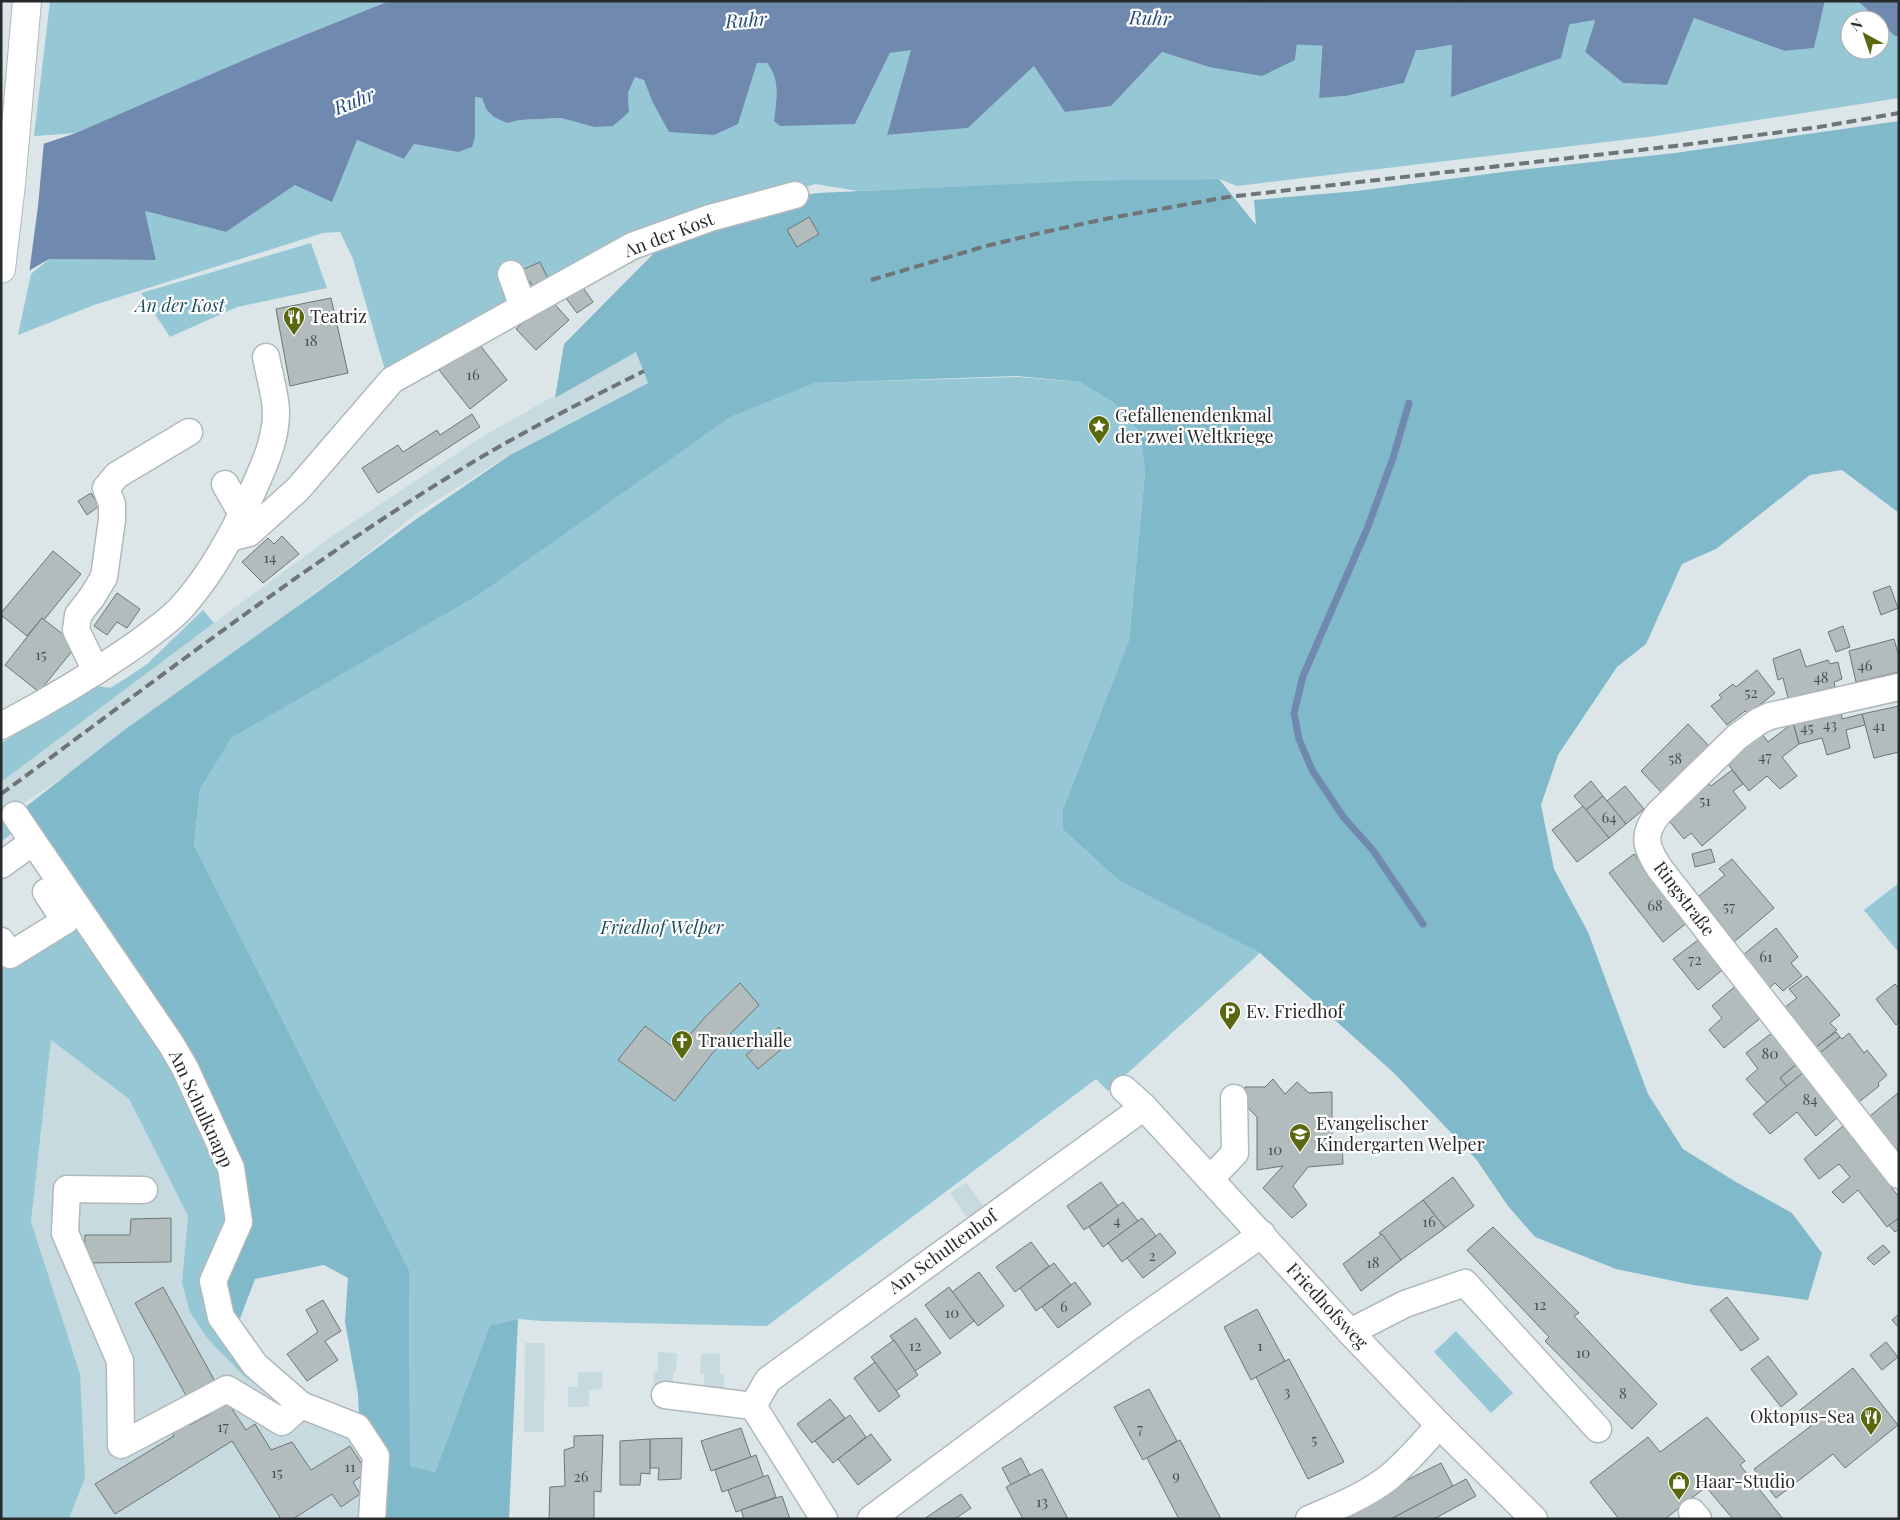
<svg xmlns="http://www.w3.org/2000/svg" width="1900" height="1520" font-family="'Playfair Display',serif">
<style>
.built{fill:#c7dadf}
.green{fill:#96c7d5}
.forest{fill:#80b9c9}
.water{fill:#708aaf}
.pier{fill:#dce6e9}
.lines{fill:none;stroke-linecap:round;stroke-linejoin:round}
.stream{stroke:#708aaf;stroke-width:7}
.river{stroke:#708aaf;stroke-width:40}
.building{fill:#b2bcbc;stroke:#6d7676}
.minor-casing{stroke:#b0b9bc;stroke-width:29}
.major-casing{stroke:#b0b9bc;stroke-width:30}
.minor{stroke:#fff;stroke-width:26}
.major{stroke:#fff;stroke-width:28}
.rail{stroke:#6f7577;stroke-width:4;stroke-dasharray:10 5;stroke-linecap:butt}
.labels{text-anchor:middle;stroke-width:4.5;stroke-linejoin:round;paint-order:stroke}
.number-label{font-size:15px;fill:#4a4f50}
.street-label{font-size:18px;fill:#272b2c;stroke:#fff}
.park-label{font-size:18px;font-style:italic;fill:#1d4e5b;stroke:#fff}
.poi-label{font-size:18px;fill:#272b2c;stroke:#fff;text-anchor:start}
.water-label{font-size:19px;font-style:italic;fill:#274b7d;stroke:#fff}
</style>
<rect width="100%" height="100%" fill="#dce6e9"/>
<g class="built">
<polygon points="636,352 648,383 509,455 414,515 372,550 200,679 65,776 1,818 1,747 32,728 161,660 203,610 214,623 332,536 485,435 619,359"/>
<polygon points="51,1040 129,1099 188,1216 182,1283 244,1376 294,1412 343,1430 372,1464 364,1519 69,1519 85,1478 31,1222"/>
<polygon points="966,1182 988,1212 971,1224 950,1193"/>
<polygon points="525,1343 545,1343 544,1432 524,1432"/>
<polygon points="658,1352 677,1353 676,1372 673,1372 673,1391 654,1391 653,1372 658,1371"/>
<polygon points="701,1353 720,1354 720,1373 724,1374 724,1393 704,1392 704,1374 700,1374"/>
<polygon points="578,1372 603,1372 602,1389 589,1390 589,1407 568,1407 568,1387 578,1387"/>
</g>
<g class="green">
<polygon points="50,1 389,1 260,53 78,133 34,136"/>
<path d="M1825,1h33l20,19h-28v30h30v-28l15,14h4v62l-243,38 -419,50 -18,-7 -145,3 -216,9 -43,-7 -38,13 -68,19 -322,161 -34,-118 -13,-27 -17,1 -229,72 -76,30 13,-61 18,-15 107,1 -11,-49 81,21 69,-47 62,-45 47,19 10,-15 44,8 17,-15v-40l7,1 4,11 21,14 13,-3 41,-2 33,9 35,-15 -1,-19 7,-16 9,2 8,22 86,22 19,-61 10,1c14,18 9,37 7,58l81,3 35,-71 22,-4 -25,86 81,-7 66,-62 77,40 51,-54 47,15 86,-7 4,-43 25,4 -5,77 27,-2 58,-13 21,-57h27l-1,71 122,-87 22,11 -10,31 38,31 44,2 27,-67 91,33 29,-3z"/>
<polygon points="311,243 327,288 237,307 170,337 141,293"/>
<polygon points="1018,377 1080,382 1114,403 1142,433 1145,473 1129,640 1063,809 1121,882 1260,953 1108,1091 1096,1079 767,1326 542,1321 518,1319 490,1325 435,1472 410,1466 409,1270 194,845 200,789 230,738 477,596 729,417 812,383"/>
<polygon points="203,610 214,623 1,782 1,743 97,686 111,688 146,665"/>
<polygon points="1,809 16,830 1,842"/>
<polygon points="1899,883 1899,953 1864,910"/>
<polygon points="78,922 173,1063 222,1168 229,1202 224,1239 210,1269 278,1400 244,1376 207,1338 190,1312 182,1283 188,1216 129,1099 51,1040 31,1222 80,1374 85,1478 69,1519 1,1519 1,942"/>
<polygon points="1456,1331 1513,1393 1491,1413 1434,1352"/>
</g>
<polygon class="forest" points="1899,121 1899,513 1842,470 1810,475 1716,549 1682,564 1646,644 1617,667 1558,755 1541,805 1554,869 1588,932 1648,1094 1683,1149 1736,1182 1792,1213 1822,1253 1808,1300 1693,1285 1616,1269 1535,1237 1508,1206 1476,1159 1394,1073 1260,953 1121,882 1063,829 1063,809 1129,640 1145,473 1141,433 1114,403 1080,382 1017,376 814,383 730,417 477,596 231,738 200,789 194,845 409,1270 410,1466 435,1472 490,1325 518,1319 509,1519 377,1519 359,1415 358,1394 345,1322 348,1278 324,1265 255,1279 238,1324 222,1289 251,1223 245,1170 164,1018 23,809 123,731 319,591 415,520 510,455 648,383 636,352 555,398 564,344 674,233 791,197 818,193 1080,181 1219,179 1256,225 1254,200 1357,191 1511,171 1675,153"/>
<g class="water">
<path d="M389,1h1436l-11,47 -29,3 -91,-33 -27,67 -44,-2 -38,-31 10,-31 -22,-11 -12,48 -110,39 1,-72 -27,1 -21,57 -58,13 -27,2 5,-77 -24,-4 -5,43 -33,16 -53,-9 -47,-15 -51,54 -46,6 -31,-46 -66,62 -81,7 24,-85 -21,3 -35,71 -75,2 -6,-5c2,-21 7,-40 -7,-58h-10l-19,61 -24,11 -45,-3 -17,-31 -8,-21 -9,-3 -7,16 1,19 -16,14 -19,1 -33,-9 -41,2 -13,3 -13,-6 -8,-8 -4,-11 -7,-1v40l-3,10 -14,5 -44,-8 -10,15 -47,-19 -25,62 -37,-17 -69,47 -81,-21 11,49 -107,-1 -48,28v-129l75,-25 184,-80z"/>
<polygon points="1858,1 1899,1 1899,36 1895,36"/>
</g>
<polygon class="pier" points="44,141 38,206 29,274 1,290 1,155"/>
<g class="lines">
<polyline class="stream" points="1409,403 1393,458 1367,529 1303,676 1294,713 1299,739 1312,770 1344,818 1372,849 1423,924"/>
<polyline class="river" points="1244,22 1419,30 1587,1"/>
</g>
<g class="building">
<polygon points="809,217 819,234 797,247 787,230"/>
<polygon points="540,262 550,283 535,290 530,281 528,282 522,270"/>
<polygon points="582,286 593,302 577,313 566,298"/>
<polygon points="331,298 348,373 290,386 276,309"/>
<polygon points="549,298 569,320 536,350 516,329"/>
<polygon points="476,340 507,380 470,409 439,370"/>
<polygon points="472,414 480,427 378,493 362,468 398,445 403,452 437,430 440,435"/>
<polygon points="91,493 99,506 87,515 78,501"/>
<polygon points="282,536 299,554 263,583 242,562 268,538 274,544"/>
<polygon points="53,551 81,574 44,620 42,618 27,636 1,615 1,613"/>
<polygon points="1890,586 1898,608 1881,615 1873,592"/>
<polygon points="117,593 140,609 127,628 117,622 107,635 94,626"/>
<polygon points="42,618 77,645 39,692 5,665"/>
<polygon points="1843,626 1850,647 1836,652 1828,632"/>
<polygon points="1894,639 1899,657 1899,672 1856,682 1849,651"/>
<polygon points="1800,649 1806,667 1828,660 1830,664 1838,662 1842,679 1834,682 1835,687 1788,698 1783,678 1778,680 1773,659"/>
<polygon points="1757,670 1775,693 1748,714 1745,711 1727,725 1711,706 1722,698 1719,695 1733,684 1736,687"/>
<polygon points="1899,706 1899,752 1874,758 1862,714"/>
<polygon points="1841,708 1842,719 1862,714 1865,725 1846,730 1850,748 1827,755 1822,738 1799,744 1792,719"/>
<polygon points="1793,723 1799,744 1782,757 1797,776 1780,789 1767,776 1749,791 1727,763 1762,734 1768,742"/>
<polygon points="1688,724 1709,746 1662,793 1641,771"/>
<polygon points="1732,770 1743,784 1733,791 1746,808 1702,846 1691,833 1684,839 1665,816 1705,780 1711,786"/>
<polygon points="1591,781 1603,796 1586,810 1574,796"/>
<polygon points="1625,786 1644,809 1626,824 1607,801"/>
<polygon points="1603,796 1626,824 1609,838 1586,810"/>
<polygon points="1583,806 1609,838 1577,862 1552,830"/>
<polygon points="1711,849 1715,862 1695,867 1692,854"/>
<polygon points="1634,854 1689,921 1663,942 1609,873"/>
<polygon points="1732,859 1774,908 1734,942 1699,896 1725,875 1719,869"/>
<polygon points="1776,928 1798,957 1791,963 1802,976 1783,991 1775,983 1769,988 1743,955"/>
<polygon points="1702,937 1726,967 1698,990 1673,959"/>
<polygon points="1807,976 1840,1015 1830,1023 1837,1030 1816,1047 1784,1008 1797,998 1789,989"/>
<polygon points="740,983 759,1005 719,1045 675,1101 618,1060 645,1026 677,1050 705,1017"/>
<polygon points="1738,984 1763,1016 1724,1048 1709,1030 1722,1018 1712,1006"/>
<polygon points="1895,984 1899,989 1899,1022 1896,1025 1876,999"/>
<polygon points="779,1027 791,1041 758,1069 746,1055"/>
<polygon points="1773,1032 1798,1063 1780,1078 1787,1086 1767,1103 1746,1079 1758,1069 1746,1053"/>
<polygon points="1836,1032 1840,1037 1820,1053 1816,1047"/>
<polygon points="1849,1033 1864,1053 1867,1050 1887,1075 1878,1083 1879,1086 1859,1102 1820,1053 1840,1037 1842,1039"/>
<polygon points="1798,1063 1805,1071 1787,1086 1780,1078"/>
<polygon points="1805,1071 1840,1115 1816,1136 1797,1112 1770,1134 1753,1114"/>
<polygon points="1273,1079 1285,1094 1297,1082 1309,1093 1332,1092 1332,1142 1342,1141 1343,1164 1308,1167 1293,1186 1307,1205 1292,1218 1263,1188 1283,1166 1257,1170 1257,1117 1245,1105 1245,1087 1265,1087"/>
<polygon points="1898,1093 1899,1148 1897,1150 1870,1116"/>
<polygon points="1843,1126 1899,1197 1899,1218 1887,1227 1858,1190 1843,1203 1832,1192 1850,1177 1839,1164 1819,1179 1804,1159"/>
<polygon points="1453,1177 1474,1206 1445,1228 1423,1200"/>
<polygon points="1101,1182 1118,1206 1084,1230 1067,1206"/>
<polygon points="1423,1200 1445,1228 1401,1260 1379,1233"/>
<polygon points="1123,1202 1138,1221 1103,1247 1089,1227"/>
<polygon points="171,1218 171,1262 84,1263 85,1235 130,1235 131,1219"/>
<polygon points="1142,1218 1156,1236 1122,1262 1108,1243"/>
<polygon points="1899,1218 1899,1229 1895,1232 1889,1225"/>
<polygon points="1493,1227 1579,1313 1574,1316 1657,1404 1632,1429 1545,1341 1549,1337 1467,1250"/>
<polygon points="1160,1233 1176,1253 1143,1278 1127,1258"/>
<polygon points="1382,1234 1401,1260 1361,1291 1343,1264"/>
<polygon points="1031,1242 1049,1266 1015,1292 996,1267"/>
<polygon points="1883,1245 1890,1252 1874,1265 1867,1258"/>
<polygon points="1054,1263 1071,1285 1036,1311 1020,1288"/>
<polygon points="979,1272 1004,1306 978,1326 952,1292"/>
<polygon points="1075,1282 1091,1304 1058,1328 1042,1307"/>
<polygon points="163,1287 217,1385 189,1401 135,1303"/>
<polygon points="949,1287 974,1321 950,1339 925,1305"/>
<polygon points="1727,1297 1759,1339 1741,1351 1710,1310"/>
<polygon points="323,1300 341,1331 325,1341 338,1360 307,1381 287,1354 318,1332 306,1310"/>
<polygon points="1257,1309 1285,1361 1251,1380 1224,1327"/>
<polygon points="1899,1314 1899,1328 1892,1320"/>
<polygon points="916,1318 941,1353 915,1371 890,1336"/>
<polygon points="894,1340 918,1375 896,1391 871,1357"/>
<polygon points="1886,1342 1898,1357 1882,1370 1870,1355"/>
<polygon points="1768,1356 1797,1394 1781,1407 1751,1369"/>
<polygon points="1289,1359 1344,1462 1308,1479 1256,1377"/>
<polygon points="875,1362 900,1396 879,1412 854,1378"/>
<polygon points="1853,1368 1898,1425 1845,1468 1833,1454 1776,1498 1754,1469 1811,1426 1799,1411"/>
<polygon points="1149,1389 1177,1441 1143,1460 1114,1407"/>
<polygon points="830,1399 845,1418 812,1443 797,1424"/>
<polygon points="219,1401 223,1407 228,1403 246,1430 255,1424 271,1450 292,1442 311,1470 350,1446 367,1472 353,1482 360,1494 341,1507 332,1494 293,1519 281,1519 232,1441 115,1514 95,1484 174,1436 169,1428 186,1418 190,1425 212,1413 208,1407"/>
<polygon points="850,1415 866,1437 833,1463 815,1441"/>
<polygon points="1707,1417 1745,1461 1740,1465 1783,1519 1733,1519 1706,1487 1665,1519 1619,1519 1590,1482 1648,1437 1660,1452"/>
<polygon points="741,1428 751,1457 711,1471 701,1441"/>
<polygon points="871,1434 891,1460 858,1485 838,1459"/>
<polygon points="603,1435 601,1492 594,1491 594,1519 549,1519 550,1487 565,1486 564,1450 574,1447 574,1436"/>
<polygon points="682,1438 681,1479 658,1480 659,1468 650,1468 650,1439"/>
<polygon points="650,1439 650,1474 641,1473 640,1485 620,1485 620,1441"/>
<polygon points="1180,1440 1221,1519 1179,1519 1147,1458"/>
<polygon points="756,1455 764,1478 722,1492 715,1470"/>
<polygon points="1021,1458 1030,1475 1011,1485 1002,1468"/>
<polygon points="1441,1463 1453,1486 1391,1519 1342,1519 1339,1514"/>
<polygon points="1042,1469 1068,1519 1023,1519 1006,1487"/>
<polygon points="768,1475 776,1497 736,1512 728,1490"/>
<polygon points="1466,1479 1476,1496 1434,1519 1391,1519"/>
<polygon points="961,1494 971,1508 955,1519 924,1519"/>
<polygon points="782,1496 790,1519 744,1519 741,1510"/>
</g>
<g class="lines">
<g class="minor-casing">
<g id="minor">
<polyline points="511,274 523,307"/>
<polyline points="225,484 242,514"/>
<polyline points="230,538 249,533 298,489 392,380 632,246 710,218 795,195"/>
<polyline points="96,671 76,630 78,615 92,597 104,577 112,520 112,504 106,488 117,475 189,432"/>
<path d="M1899,687l-129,29 -11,5 -22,16 -79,77c-17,22 -12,34 2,55l239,306"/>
<path d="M1,726c44,-23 86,-48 127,-76 18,-13 38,-26 53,-42 28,-31 51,-72 68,-109 12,-27 27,-56 27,-86 0,-17 -7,-39 -10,-56"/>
<polyline points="15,815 171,1044 185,1068 231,1168 239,1222 213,1281 221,1317 255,1365 301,1405 357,1427 376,1456 372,1519"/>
<polyline points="1,865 33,842"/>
<polyline points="1,941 10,955 65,921 46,892"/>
<polyline points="1124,1089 1144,1107 1350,1332 1439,1425 1534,1519"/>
<polyline points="1210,1179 1235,1153 1234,1098"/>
<polyline points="144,1190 67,1189 65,1233 120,1361 121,1445 227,1389 282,1422 301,1405"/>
<polyline points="1350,1332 1405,1304 1465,1283 1598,1429"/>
<polyline points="665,1395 753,1406"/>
<polyline points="753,1406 768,1380 1144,1107"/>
<polyline points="753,1406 824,1519"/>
<polyline points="1692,1512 1698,1519"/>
<polyline points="871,1519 1124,1331 1262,1234"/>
<path d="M1309,1519c26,-11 56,-23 79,-41 19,-16 35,-34 51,-53"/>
</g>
</g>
<g class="major-casing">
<polyline id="major" points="1,269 11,184 27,1"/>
</g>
<use href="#minor" class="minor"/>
<use href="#major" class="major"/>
<g class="rail">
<polyline points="871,280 986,246 1040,233 1110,218 1228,197 1675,146 1819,127 1899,113"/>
<path d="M1,794c155,-113 307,-233 472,-332 55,-33 113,-62 171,-91"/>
</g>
</g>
<defs>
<g id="restaurant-pin" transform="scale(1.125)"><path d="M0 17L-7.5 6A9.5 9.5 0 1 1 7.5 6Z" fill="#5a680f" stroke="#fff"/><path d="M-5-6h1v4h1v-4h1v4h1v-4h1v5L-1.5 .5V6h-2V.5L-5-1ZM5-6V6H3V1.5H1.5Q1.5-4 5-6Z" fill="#fff"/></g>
<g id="sight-pin" transform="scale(1.125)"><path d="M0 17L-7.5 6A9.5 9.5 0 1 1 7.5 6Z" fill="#5a680f" stroke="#fff"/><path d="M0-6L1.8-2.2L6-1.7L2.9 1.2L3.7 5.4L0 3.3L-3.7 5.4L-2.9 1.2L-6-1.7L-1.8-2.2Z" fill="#fff"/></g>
<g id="parking-pin" transform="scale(1.125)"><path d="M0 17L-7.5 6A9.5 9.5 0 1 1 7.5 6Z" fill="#5a680f" stroke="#fff"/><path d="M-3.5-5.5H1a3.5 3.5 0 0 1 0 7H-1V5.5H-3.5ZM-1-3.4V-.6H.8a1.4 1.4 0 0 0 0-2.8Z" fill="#fff"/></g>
<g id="church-pin" transform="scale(1.125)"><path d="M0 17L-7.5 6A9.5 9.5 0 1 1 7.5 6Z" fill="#5a680f" stroke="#fff"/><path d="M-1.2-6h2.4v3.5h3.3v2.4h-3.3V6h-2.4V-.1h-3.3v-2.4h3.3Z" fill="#fff"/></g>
<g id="school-pin" transform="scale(1.125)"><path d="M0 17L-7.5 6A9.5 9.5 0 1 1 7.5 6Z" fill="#5a680f" stroke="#fff"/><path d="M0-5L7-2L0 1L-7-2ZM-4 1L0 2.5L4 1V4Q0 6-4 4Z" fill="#fff"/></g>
<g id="shop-pin" transform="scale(1.125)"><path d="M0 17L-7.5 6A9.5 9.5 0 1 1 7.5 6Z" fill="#5a680f" stroke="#fff"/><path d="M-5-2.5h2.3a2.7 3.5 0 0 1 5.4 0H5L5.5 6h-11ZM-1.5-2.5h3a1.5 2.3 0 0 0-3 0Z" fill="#fff"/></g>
</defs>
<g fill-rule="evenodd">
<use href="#restaurant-pin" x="294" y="317"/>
<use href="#sight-pin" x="1099" y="426"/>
<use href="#parking-pin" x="1230" y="1012"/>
<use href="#church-pin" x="682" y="1041"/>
<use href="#school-pin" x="1300" y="1134"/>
<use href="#restaurant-pin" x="1871" y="1417"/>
<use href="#shop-pin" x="1679" y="1482"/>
</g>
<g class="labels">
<g class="number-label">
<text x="311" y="346">18</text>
<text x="473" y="380">16</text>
<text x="270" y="563">14</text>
<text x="41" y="660">15</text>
<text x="1865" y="671">46</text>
<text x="1821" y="683">48</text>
<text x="1751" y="698">52</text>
<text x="1830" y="730">43</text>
<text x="1879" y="731">41</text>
<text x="1807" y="733">45</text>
<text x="1765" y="762">47</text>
<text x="1675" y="764">58</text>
<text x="1705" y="806">51</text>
<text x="1609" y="823">64</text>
<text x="1655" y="911">68</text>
<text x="1729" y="912">57</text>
<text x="1766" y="962">61</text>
<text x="1695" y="965">72</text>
<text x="1770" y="1059">80</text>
<text x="1810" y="1105">84</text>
<text x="1275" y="1155">10</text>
<text x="1117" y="1226">4</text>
<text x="1429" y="1227">16</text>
<text x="1152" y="1261">2</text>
<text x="1373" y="1268">18</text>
<text x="1540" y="1310">12</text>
<text x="1064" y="1312">6</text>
<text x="952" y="1318">10</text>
<text x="915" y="1351">12</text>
<text x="1260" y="1351">1</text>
<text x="1583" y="1358">10</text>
<text x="1287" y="1397">3</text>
<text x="1623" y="1399">8</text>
<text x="223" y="1432">17</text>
<text x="1140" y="1434">7</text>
<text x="1314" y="1445">5</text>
<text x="350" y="1472">11</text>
<text x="277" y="1478">15</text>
<text x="1176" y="1481">9</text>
<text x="581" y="1482">26</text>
<text x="1042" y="1507">13</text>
</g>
<g class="street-label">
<text transform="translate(669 235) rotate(-21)" y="6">An der Kost</text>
<text transform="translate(1684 899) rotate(53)" y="6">Ringstraße</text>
<text transform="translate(201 1109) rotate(65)" y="6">Am Schulknapp</text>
<text transform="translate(943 1252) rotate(-36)" y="6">Am Schultenhof</text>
<text transform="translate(1327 1306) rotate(47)" y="6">Friedhofsweg</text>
</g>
<g class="park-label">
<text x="180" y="312">An der Kost</text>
<text x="662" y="934">Friedhof Welper</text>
</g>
<g class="poi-label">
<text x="310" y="323">Teatriz</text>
<text x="1115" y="422">Gefallenendenkmal<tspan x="1115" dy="21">der zwei Weltkriege</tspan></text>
<text x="1246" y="1018">Ev. Friedhof</text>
<text x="698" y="1047">Trauerhalle</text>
<text x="1316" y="1130">Evangelischer<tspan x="1316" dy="21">Kindergarten Welper</tspan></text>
<text x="1855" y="1423" text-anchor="end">Oktopus-Sea</text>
<text x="1695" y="1488">Haar-Studio</text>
</g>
<g class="water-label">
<text transform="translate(1150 18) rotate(2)" y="7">Ruhr</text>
<text transform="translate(746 20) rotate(-4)" y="7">Ruhr</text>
<text transform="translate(354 101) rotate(-22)" y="7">Ruhr</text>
</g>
</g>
<rect width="1900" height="1520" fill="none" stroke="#272b2c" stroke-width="5"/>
<g transform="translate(1865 35) rotate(320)"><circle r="24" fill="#ffffff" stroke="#a9aaab"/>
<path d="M0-4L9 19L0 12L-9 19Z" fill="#5a680f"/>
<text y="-8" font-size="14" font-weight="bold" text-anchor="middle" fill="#272b2c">N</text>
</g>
</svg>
